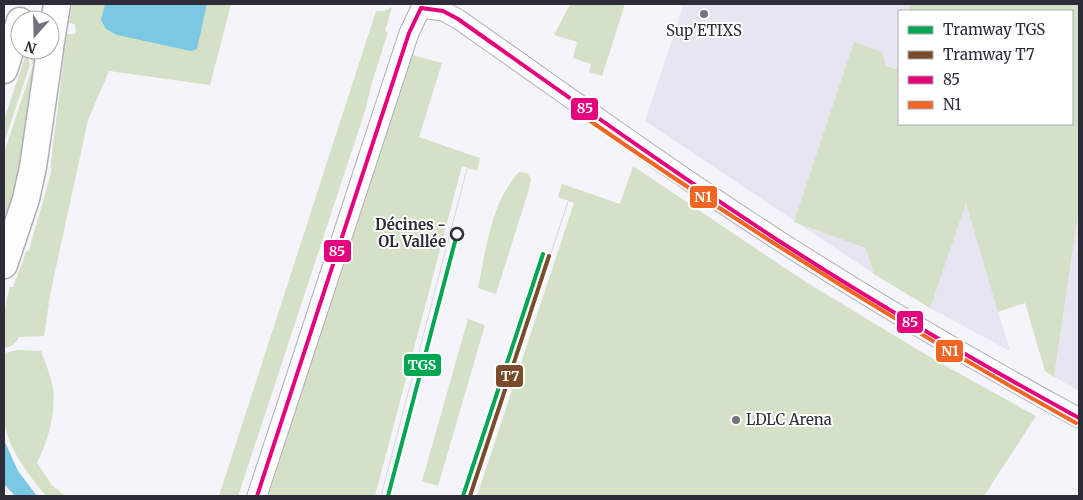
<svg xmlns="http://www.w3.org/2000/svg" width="1083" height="500" font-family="Merriweather,serif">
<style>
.built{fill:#e6e5f1}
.green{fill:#d4e1c7}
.water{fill:#7bc8e5}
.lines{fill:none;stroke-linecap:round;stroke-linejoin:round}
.minor-casing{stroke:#aeaeb6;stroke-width:21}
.highway-casing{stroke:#aeaeb6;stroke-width:29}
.minor{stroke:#fdfdfe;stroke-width:19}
.highway{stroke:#fdfdfe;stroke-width:26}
.tram{stroke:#d8d8db;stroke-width:1}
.bus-1-casing{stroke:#fff;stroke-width:8}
.bus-2-casing{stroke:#fff;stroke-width:8}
.bus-1{stroke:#e5007d;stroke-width:4}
.bus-2{stroke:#f26522;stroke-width:4}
.tram-1-casing{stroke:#fff;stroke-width:8}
.tram-2-casing{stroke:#fff;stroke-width:8}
.tram-1{stroke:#00a651;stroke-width:4}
.tram-2{stroke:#7a4b2a;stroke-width:4}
.poi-dot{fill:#73727d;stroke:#fff;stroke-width:2}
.stop-dot{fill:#fff;stroke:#2e2c39;stroke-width:2.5}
.labels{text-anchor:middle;stroke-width:4;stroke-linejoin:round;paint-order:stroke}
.poi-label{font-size:15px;fill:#2e2c39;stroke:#fff}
.stop-label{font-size:15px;font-weight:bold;fill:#2e2c39;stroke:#fff;text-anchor:end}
.line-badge{stroke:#fff;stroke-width:2}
.badge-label{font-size:14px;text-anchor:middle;font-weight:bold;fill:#fff}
</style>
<rect width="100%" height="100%" fill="#f4f4fa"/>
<g class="built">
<polygon points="684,4 908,4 910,11 899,11 899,124 966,202 1010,351 930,308 874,274 645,121"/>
<polygon points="1079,208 1079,391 1054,377"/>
</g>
<g class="green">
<path d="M72,4h159l-21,81 -101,-14 -21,49 -38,175 -6,41 -25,1c-4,7 -7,10 -15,11 0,-22 -1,-40 6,-61h3l13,-35 3,-2 22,-77v-12l16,-127h8l1,-2 -1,-8 -6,-1z"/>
<polygon points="570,4 625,4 602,76 589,72 591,64 573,58 577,42 554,35"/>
<polygon points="908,4 1079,4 1079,208 1054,377 1045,371 1025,303 998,312 966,203 930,308 874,274 866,248 794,222 854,42 882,52 886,66 899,70 899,124 1072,124 1072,11 910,11"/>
<polygon points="392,7 385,31 388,32 371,86 366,108 238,496 219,496 376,11 384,11"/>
<polygon points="27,51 30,65 4,143 4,120"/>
<polygon points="30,55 39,57 39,85 4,244 4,153 33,65"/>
<polygon points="412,55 442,63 419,137 480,158 477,171 462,166 375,496 266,496"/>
<polygon points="633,166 801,279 935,360 1036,416 984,496 477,496 574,203 558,197 562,184 620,204"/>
<path d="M519,172l8,1 4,5 -2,11 -33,105 -18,-6c8,-39 13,-86 41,-116z"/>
<polygon points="468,319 485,325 438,486 422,481"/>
<path d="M18,350l23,1c4,11 10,25 12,37 3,25 -5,53 -16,75l15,22 13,11h-19c-18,-22 -39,-48 -42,-77 -3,-21 0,-44 0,-66z"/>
</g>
<g class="water">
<polygon points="105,4 207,4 197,49 191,51 117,35 106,29 101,20"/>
<polygon points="4,440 18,471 37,496 15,496 4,484"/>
</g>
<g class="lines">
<g class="minor-casing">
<g id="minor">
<path d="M421,8l22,3 15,8c107,75 213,152 323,223 97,62 197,121 298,176"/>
<polyline points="257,496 409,33 421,8"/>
</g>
</g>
<g class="highway-casing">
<g id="highway">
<polyline points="50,48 57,4"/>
<polyline points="4,70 20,21"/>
<polyline points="4,265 26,199 33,167 50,50"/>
</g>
</g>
<use href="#minor" class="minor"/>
<use href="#highway" class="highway"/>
<g class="tram">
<polyline points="509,380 568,202"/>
<polyline points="381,496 467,169"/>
</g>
<g class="bus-1-casing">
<g id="bus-1">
<path d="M421,8l22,3 15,8c106,75 212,151 321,222 97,63 198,121 300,177"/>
<polyline points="257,496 409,33 421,8"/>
</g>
</g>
<g class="bus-2-casing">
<path id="bus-2" d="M583,116c160,111 323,213 493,307"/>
</g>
<use href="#bus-1" class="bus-1"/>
<use href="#bus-2" class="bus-2"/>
<g class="tram-1-casing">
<g id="tram-1">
<polyline points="388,496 457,234"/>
<polyline points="463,496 543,254"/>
</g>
</g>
<g class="tram-2-casing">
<polyline id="tram-2" points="470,496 549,256"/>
</g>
<use href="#tram-1" class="tram-1"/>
<use href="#tram-2" class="tram-2"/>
</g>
<g class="poi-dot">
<circle cx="704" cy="14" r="5"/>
<circle cx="736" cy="420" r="5"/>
</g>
<circle class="stop-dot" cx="457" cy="234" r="6"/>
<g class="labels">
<g class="poi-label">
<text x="704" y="36">Sup'ETIXS</text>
<text x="746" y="425" text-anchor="start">LDLC Arena</text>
</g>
<g class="stop-label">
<text x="446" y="230">Décines -<tspan x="446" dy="17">OL Vallée</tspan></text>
</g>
</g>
<g class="line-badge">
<rect x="570" y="97" width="29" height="24" rx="5" fill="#e5007d"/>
<rect x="689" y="185" width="29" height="24" rx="5" fill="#f26522"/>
<rect x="323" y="239" width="29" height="24" rx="5" fill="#e5007d"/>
<rect x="896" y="310" width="28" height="24" rx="5" fill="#e5007d"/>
<rect x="935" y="339" width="29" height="24" rx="5" fill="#f26522"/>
<rect x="403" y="353" width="39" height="24" rx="5" fill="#00a651"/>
<rect x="495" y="364" width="29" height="24" rx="5" fill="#7a4b2a"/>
</g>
<g class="badge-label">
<text x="585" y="113">85</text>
<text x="703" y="202">N1</text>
<text x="337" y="256">85</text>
<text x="910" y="327">85</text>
<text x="950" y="356">N1</text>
<text x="422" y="370">TGS</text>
<text x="510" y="381">T7</text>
</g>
<rect width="1083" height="500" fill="none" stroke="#2e2c39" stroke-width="10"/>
<rect x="898" y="10" width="175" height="115" fill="#ffffff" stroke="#ababb0"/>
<rect x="908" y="26" width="25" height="8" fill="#00a651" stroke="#ababb0"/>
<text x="943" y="35" font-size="15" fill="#2e2c39">Tramway TGS</text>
<rect x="908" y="51" width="25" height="8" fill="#7a4b2a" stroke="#ababb0"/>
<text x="943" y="60" font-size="15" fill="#2e2c39">Tramway T7</text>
<rect x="908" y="76" width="25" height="8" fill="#e5007d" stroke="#ababb0"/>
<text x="943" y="85" font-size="15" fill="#2e2c39">85</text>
<rect x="908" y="101" width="25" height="8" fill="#f26522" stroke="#ababb0"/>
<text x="943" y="110" font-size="15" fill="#2e2c39">N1</text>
<g transform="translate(35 35) rotate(200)"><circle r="24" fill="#ffffff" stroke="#ababb0"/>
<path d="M0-4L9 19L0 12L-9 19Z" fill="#73727d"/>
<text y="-8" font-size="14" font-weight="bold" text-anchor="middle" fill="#2e2c39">N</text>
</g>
</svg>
